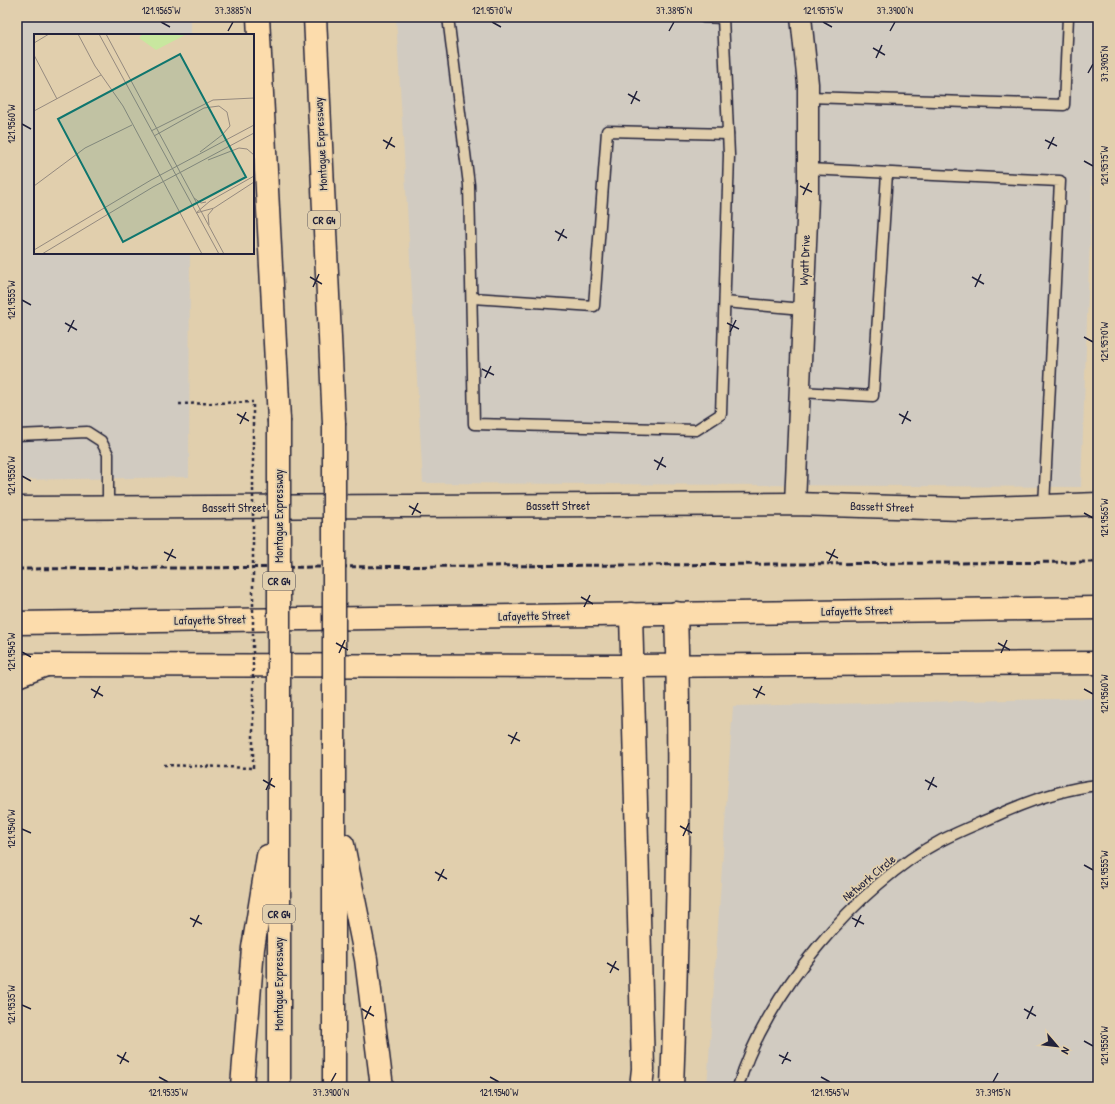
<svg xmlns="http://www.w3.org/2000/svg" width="1115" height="1104" font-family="'Patrick Hand',sans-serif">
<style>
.built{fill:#d1cbc1}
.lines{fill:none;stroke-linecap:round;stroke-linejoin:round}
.lane-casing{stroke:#22223b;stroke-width:13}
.street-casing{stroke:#22223b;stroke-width:23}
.secondary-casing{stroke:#22223b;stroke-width:25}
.primary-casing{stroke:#22223b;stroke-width:25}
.highway-casing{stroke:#22223b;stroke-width:25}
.path{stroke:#22223b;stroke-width:2.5;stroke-dasharray:3 3;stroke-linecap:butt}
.lane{stroke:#e1cfad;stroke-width:10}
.street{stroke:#e1cfad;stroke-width:20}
.secondary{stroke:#e1cfad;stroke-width:22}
.primary{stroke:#fcdcac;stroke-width:22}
.highway{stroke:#fcdcac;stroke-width:22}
.rail{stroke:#22223b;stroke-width:3;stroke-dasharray:6 3;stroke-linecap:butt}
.highway-bridge-casing{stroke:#22223b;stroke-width:25;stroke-linecap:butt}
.path-bridge{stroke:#22223b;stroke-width:2.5;stroke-dasharray:3 3;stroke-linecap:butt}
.highway-bridge{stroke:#fcdcac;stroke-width:22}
.ticks{fill:none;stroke:#22223b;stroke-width:1.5}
.labels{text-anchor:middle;stroke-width:3.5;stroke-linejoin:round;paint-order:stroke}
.shield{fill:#e1cfad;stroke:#5b565d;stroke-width:1}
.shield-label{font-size:11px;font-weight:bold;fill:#22223b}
.street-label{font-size:12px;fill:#22223b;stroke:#e1cfad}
.inset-road{fill:none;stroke:#958a7f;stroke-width:1}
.view{fill:#0f766e;fill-opacity:0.15;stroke:#0f766e;stroke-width:2}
.inset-edge{fill:none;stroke:#22223b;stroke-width:2}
.neatline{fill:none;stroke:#22223b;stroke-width:1.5}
.ticks-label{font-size:10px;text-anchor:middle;fill:#22223b}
</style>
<rect width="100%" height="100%" fill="#e1cfad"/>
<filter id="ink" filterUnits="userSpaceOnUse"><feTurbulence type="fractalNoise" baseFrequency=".025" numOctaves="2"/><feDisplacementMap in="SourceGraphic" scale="8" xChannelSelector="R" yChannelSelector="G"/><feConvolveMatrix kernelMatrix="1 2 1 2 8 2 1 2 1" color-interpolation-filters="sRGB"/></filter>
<g filter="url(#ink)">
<g class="built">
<polygon points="17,17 191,17 191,35 35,35 35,253 190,253 189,477 17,480"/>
<polygon points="396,17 1098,17 1081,487 423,483"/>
<polygon points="1098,698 1098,1087 707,1087 733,706"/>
</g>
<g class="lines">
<g class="lane-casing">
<g id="lane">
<polyline points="448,17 469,185 474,424 696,430 721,414 729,155 723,17"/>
<polyline points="703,17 723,18"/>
<polyline points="808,97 1064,105 1068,17"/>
<polyline points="808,169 1060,181 1044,506"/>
<polyline points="473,298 594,306 607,131 728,134"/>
<polyline points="725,302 803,309"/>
<polyline points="800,392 873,396 887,173"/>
<polyline points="17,435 87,432 101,441 108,454 108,508"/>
<path d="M738,1087c26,-91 120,-203 204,-247 16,-8 33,-15 49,-22 34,-16 70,-29 107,-33"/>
</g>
</g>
<g class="street-casing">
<polyline id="street" points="795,504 808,197 808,84 801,17"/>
</g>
<g class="secondary-casing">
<polyline id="secondary" points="17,508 795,504 962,509 1098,504"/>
</g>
<g class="primary-casing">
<g id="primary">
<polyline points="17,623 1098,608"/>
<polyline points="27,665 633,666 1098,663"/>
</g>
</g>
<g class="highway-casing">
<g id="highway">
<polyline points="258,17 279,420"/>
<polyline points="315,17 334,423"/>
<polyline points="631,614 643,1069 641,1087"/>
<polyline points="17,676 46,665"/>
<polyline points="334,745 334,1087"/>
<polyline points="343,845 366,959 382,1087"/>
<polyline points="242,1087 253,948 268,856"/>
<polyline points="279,1087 279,741"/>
<path d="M672,1087c6,-158 9,-316 4,-474"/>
</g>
</g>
<g class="path">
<polyline points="179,404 253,402"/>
<polyline points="164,765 253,768"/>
</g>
<use href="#lane" class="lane"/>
<use href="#street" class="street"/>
<use href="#secondary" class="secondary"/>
<use href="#primary" class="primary"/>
<use href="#highway" class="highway"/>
<polyline class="rail" points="17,569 1098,562"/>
<g class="highway-bridge-casing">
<g id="highway-bridge">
<polyline points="279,420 279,741"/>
<polyline points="334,745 334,423"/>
</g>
</g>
<polyline class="path-bridge" points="253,768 253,402"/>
<use href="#highway-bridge" class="highway-bridge"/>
</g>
</g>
<path class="ticks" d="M161,22l9,5M492,22l9,5M823,22l9,5M228,31l5,-9M669,31l5,-9M890,31l5,-9M873,48l12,7M876,58l6,-13M1088,73l5,-9M628,94l12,7M631,104l6,-13M22,124l9,5M383,140l12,7M1045,140l12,6M386,149l6,-12M1048,149l6,-12M1084,161l9,5M800,186l12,6M803,195l6,-12M555,231l12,7M558,241l6,-12M310,277l12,7M972,277l12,7M313,287l6,-13M975,287l6,-13M22,300l9,5M65,323l12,7M727,323l12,6M68,332l6,-12M730,332l6,-12M1084,337l9,5M482,369l12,6M485,378l6,-12M237,414l12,7M899,414l12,7M240,424l6,-12M902,424l6,-13M654,460l12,7M657,470l6,-13M22,476l9,5M409,506l12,7M1084,513l9,5M412,515l6,-12M164,552l12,6M826,552l12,6M167,561l6,-12M829,561l6,-12M581,597l12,7M584,607l6,-12M336,643l12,7M998,643l12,7M22,652l9,5M339,653l6,-13M1001,653l6,-13M91,689l12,7M753,689l12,6M1084,689l9,5M94,698l6,-12M756,698l6,-12M508,735l12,6M511,744l6,-12M263,780l12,7M925,780l12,7M266,790l6,-12M928,790l6,-13M680,826l12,7M22,829l9,4M683,836l6,-13M1084,865l9,5M435,872l12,7M438,881l6,-12M190,918l12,6M852,918l12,6M193,927l6,-12M855,927l6,-12M607,963l12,7M610,973l6,-12M22,1005l9,4M362,1009l12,7M1024,1009l12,7M365,1019l6,-13M1027,1019l6,-13M1084,1041l9,5M117,1055l12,7M779,1055l12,6M120,1064l6,-12M782,1064l6,-12M159,1077l9,5M490,1077l9,5M821,1077l9,5M331,1082l5,-9M993,1082l5,-9"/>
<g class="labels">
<g class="shield">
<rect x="308" y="211" width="32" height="18" rx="3"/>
<rect x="263" y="572" width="32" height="18" rx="3"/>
<rect x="263" y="905" width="32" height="18" rx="3"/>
</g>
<g class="shield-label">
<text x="324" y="224">CR G4</text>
<text x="279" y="585">CR G4</text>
<text x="279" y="918">CR G4</text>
</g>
<g class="street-label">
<text transform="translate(321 144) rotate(-93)" y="4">Montague Expressway</text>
<text transform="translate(805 260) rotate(-88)" y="4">Wyatt Drive</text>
<text x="558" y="510">Bassett Street</text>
<text transform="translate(882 507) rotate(2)" y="4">Bassett Street</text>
<text x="234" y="512">Bassett Street</text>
<text transform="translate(279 516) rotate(-90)" y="4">Montague Expressway</text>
<text transform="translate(857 611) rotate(-1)" y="4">Lafayette Street</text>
<text transform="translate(534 616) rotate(-1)" y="4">Lafayette Street</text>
<text transform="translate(210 620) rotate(-1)" y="4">Lafayette Street</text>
<text transform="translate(869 878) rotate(-40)" y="4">Network Circle</text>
<text transform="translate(279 984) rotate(-90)" y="4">Montague Expressway</text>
</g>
</g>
<g transform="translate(34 34)">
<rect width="220" height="220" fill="#e1cfad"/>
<path d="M109,0h44l-31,16 -17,-12z" fill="#c8e79f"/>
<path class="inset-road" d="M44,0l17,32 28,40 79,148M65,0l120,220M72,0l118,220M0,9l15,-9M0,21l23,44M0,77l67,-36M117,97l62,-31 41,-2M120,102l50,-28 15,-2 8,6 3,14 -8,9 -22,17M174,126l31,-12 8,1 7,6M0,152l51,-38 47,-23M160,164l7,5 5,-1M162,179l14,-12 44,-25M162,179l18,-5 40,-26M175,191l-1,-10 5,-6M0,216l117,-70 103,-55M8,220l111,-67 101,-54"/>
<path class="view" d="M146,20l66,123 -123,65 -65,-123z"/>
<rect width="220" height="220" class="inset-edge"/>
</g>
<rect width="1115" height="1104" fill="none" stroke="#e1cfad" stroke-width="44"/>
<g transform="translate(1057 1046) rotate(118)" stroke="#e1cfad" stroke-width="3" paint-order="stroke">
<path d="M0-3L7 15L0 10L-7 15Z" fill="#22223b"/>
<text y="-6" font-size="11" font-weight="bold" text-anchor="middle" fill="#22223b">N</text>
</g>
<rect x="22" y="22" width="1071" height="1060" class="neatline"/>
<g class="ticks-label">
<text x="161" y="14">121.9565°W</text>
<text x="233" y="14">37.3885°N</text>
<text x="492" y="14">121.9570°W</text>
<text x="674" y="14">37.3895°N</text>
<text x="823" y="14">121.9575°W</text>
<text x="895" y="14">37.3900°N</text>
<text transform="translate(1104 64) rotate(-90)" y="4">37.3905°N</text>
<text transform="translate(11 124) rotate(-90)" y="4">121.9560°W</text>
<text transform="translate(1104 166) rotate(-90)" y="4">121.9575°W</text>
<text transform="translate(11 300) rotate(-90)" y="4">121.9555°W</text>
<text transform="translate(1104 342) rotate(-90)" y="4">121.9570°W</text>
<text transform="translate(11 476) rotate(-90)" y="4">121.9550°W</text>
<text transform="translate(1104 518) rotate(-90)" y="4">121.9565°W</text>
<text transform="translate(11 652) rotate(-90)" y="4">121.9545°W</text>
<text transform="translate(1104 694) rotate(-90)" y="4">121.9560°W</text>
<text transform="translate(11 829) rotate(-90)" y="4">121.9540°W</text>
<text transform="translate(1104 870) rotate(-90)" y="4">121.9555°W</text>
<text transform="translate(11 1005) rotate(-90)" y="4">121.9535°W</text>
<text transform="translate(1104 1046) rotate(-90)" y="4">121.9550°W</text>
<text x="168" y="1096">121.9535°W</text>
<text x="331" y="1096">37.3900°N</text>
<text x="499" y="1096">121.9540°W</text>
<text x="830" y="1096">121.9545°W</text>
<text x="993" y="1096">37.3915°N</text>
</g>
</svg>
